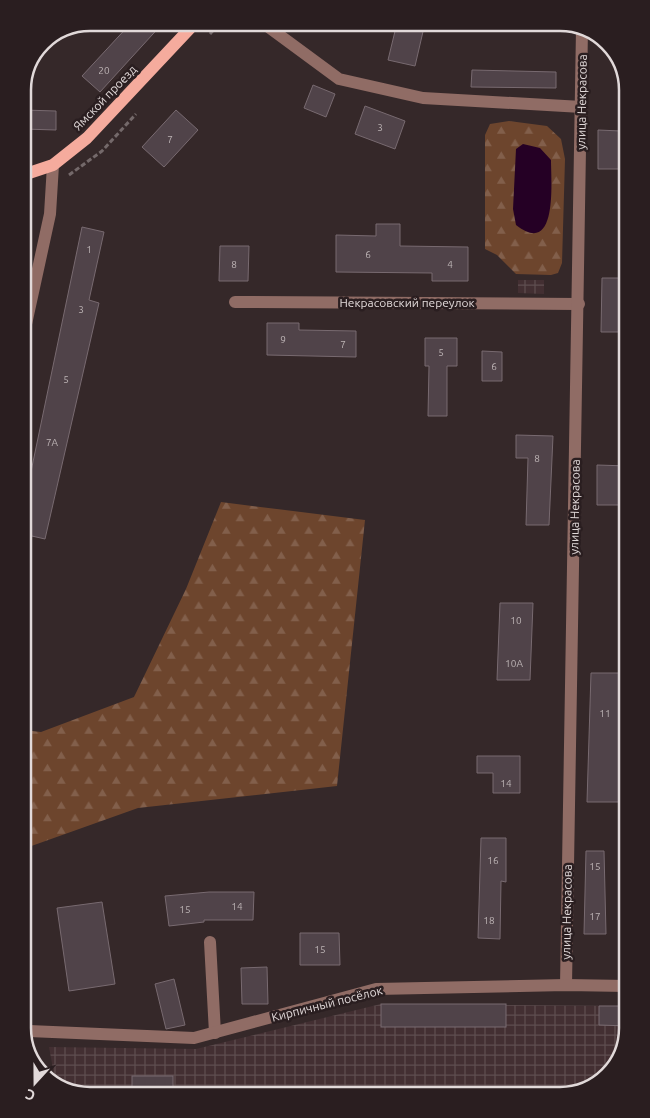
<svg xmlns="http://www.w3.org/2000/svg" width="650" height="1118" font-family="Ubuntu,sans-serif">
<style>
.industrial{fill:url(#industrial-grid)}
.forest{fill:url(#forest-firs)}
.water{fill:#250025}
.building{fill:#504349;stroke:#786a70}
.lines{fill:none;stroke-linecap:round;stroke-linejoin:round}
.path{stroke:#74696a;stroke-width:3;stroke-dasharray:5 2.5;stroke-linecap:butt}
.minor{stroke:#906c65;stroke-width:12}
.major{stroke:#f5ab9d;stroke-width:12}
.labels{text-anchor:middle;stroke-width:5;stroke-linejoin:round;paint-order:stroke}
.number-label{font-size:10px;fill:#bdb4b5}
.street-label{font-size:12px;fill:#e1d9d9;stroke:#2a1e20}
.rim{fill:none;stroke:#e1d9d9;stroke-width:2.5}
</style>
<defs>
<pattern id="industrial-grid" width="8" height="8" patternUnits="userSpaceOnUse" patternTransform="scale(1.25)"><rect width="8" height="8" fill="#432f32"/><path d="M0 4h8M4 0v8" fill="none" stroke="#5e4d4f"/></pattern>
<pattern id="forest-firs" width="22" height="20" patternUnits="userSpaceOnUse" patternTransform="scale(1.25)"><rect width="22" height="20" fill="#6d452d"/><path d="M5 1l3.5 6h-7zM16 11l3.5 6h-7z" fill="#825f4b"/></pattern>
</defs>
<rect width="100%" height="100%" fill="#352829"/>
<g class="industrial">
<polygon points="518,280 544,280 544,294 518,293"/>
<polygon points="381,1004 627,1006 627,1028 616,1065 590,1089 560,1095 86,1095 56,1085 49,1047 196,1049"/>
</g>
<g class="forest">
<polygon points="509,121 547,126 561,139 565,159 562,263 558,273 551,275 516,274 497,255 485,249 485,135 490,124"/>
<polygon points="221,502 365,520 337,786 138,808 23,849 23,730 41,732 134,697 186,589"/>
</g>
<path class="water" d="M523,144l17,4 11,12c0,22 7,98 -35,65l-3,-16 3,-60z"/>
<g class="building">
<polygon points="131,23 163,23 100,92 82,76"/>
<polygon points="397,23 425,23 415,66 388,60"/>
<polygon points="472,70 556,72 556,88 471,87"/>
<polygon points="313,85 335,94 326,117 304,108"/>
<polygon points="365,106 405,121 395,149 355,134"/>
<polygon points="23,110 56,111 56,130 23,129"/>
<polygon points="176,110 198,130 164,167 142,147"/>
<polygon points="598,130 621,131 620,169 598,169"/>
<polygon points="376,224 400,224 400,246 468,247 468,281 432,281 432,273 336,272 336,235 376,236"/>
<polygon points="82,227 104,232 89,300 99,303 45,539 23,534 23,510"/>
<polygon points="220,246 249,246 248,281 219,281"/>
<polygon points="602,278 627,278 626,332 601,332"/>
<polygon points="267,323 299,323 299,330 356,331 356,357 267,355"/>
<polygon points="425,338 457,338 457,366 447,366 447,416 428,416 429,366 425,366"/>
<polygon points="482,351 502,352 502,381 482,381"/>
<polygon points="516,435 553,436 549,525 526,525 528,458 516,458"/>
<polygon points="597,465 628,466 628,505 597,505"/>
<polygon points="500,603 533,603 530,680 497,680"/>
<polygon points="591,673 628,673 628,699 619,700 619,750 628,751 627,802 587,802"/>
<polygon points="477,756 520,756 520,793 493,793 493,773 477,773"/>
<polygon points="481,838 506,838 506,882 501,881 500,939 478,938"/>
<polygon points="586,851 604,851 606,934 584,934"/>
<polygon points="209,892 254,892 253,920 204,920 204,922 169,926 165,896"/>
<polygon points="102,902 115,984 69,991 57,908"/>
<polygon points="300,933 339,933 340,965 300,965"/>
<polygon points="267,967 268,1004 242,1004 241,968"/>
<polygon points="174,979 185,1025 166,1029 155,984"/>
<rect x="381" y="1004" width="125" height="23"/>
<polygon points="599,1006 628,1006 628,1026 599,1025"/>
<rect x="132" y="1076" width="41" height="19"/>
</g>
<g class="lines">
<g class="path">
<polyline points="210,34 220,23"/>
<polyline points="69,175 102,151 136,114"/>
<polyline points="32,1047 36,1065"/>
</g>
<g class="minor">
<polyline points="263,23 339,79 423,98 582,107"/>
<polyline points="235,302 579,304"/>
<polyline points="23,338 50,214 53,165"/>
<polyline points="210,942 215,1033"/>
<polyline points="566,985 582,29"/>
<polyline points="29,1031 194,1038 376,989 566,985 627,986"/>
</g>
<polyline class="major" points="23,175 53,165 87,138 195,23"/>
</g>
<g class="labels">
<g class="number-label">
<text x="104" y="74">20</text>
<text x="380" y="131">3</text>
<text x="170" y="143">7</text>
<text x="89" y="253">1</text>
<text x="368" y="258">6</text>
<text x="234" y="268">8</text>
<text x="450" y="268">4</text>
<text x="81" y="313">3</text>
<text x="283" y="343">9</text>
<text x="343" y="348">7</text>
<text x="441" y="356">5</text>
<text x="494" y="370">6</text>
<text x="66" y="383">5</text>
<text x="52" y="446">7А</text>
<text x="537" y="462">8</text>
<text x="516" y="624">10</text>
<text x="514" y="667">10А</text>
<text x="605" y="717">11</text>
<text x="506" y="787">14</text>
<text x="493" y="864">16</text>
<text x="595" y="870">15</text>
<text x="237" y="910">14</text>
<text x="185" y="913">15</text>
<text x="595" y="920">17</text>
<text x="489" y="924">18</text>
<text x="320" y="953">15</text>
</g>
<g class="street-label">
<text transform="translate(105 98) rotate(-46)" y="4">Ямской проезд</text>
<text transform="translate(582 102) rotate(-89)" y="4">улица Некрасова</text>
<text x="407" y="307">Некрасовский переулок</text>
<text transform="translate(575 507) rotate(-89)" y="4">улица Некрасова</text>
<text transform="translate(567 912) rotate(-89)" y="4">улица Некрасова</text>
<text transform="translate(327 1004) rotate(-14)" y="4">Кирпичный посёлок</text>
</g>
</g>
<path d="M0 0H650V1118H0ZM90 31H560A59 59 0 0 1 619 90V1028A59 59 0 0 1 560 1087H90A59 59 0 0 1 31 1028V90A59 59 0 0 1 90 31Z" fill="#2a1e20" fill-rule="evenodd"/>
<path class="rim" d="M90 31H560A59 59 0 0 1 619 90V1028A59 59 0 0 1 560 1087H90A59 59 0 0 1 31 1028V90A59 59 0 0 1 90 31Z"/>
<g transform="translate(35 1083) rotate(201)" stroke="#2a1e20" stroke-width="4" paint-order="stroke">
<path d="M0-4L9 19L0 12L-9 19Z" fill="#e1d9d9"/>
<text y="-8" font-size="14" font-weight="bold" text-anchor="middle" fill="#e1d9d9">С</text>
</g>
</svg>
